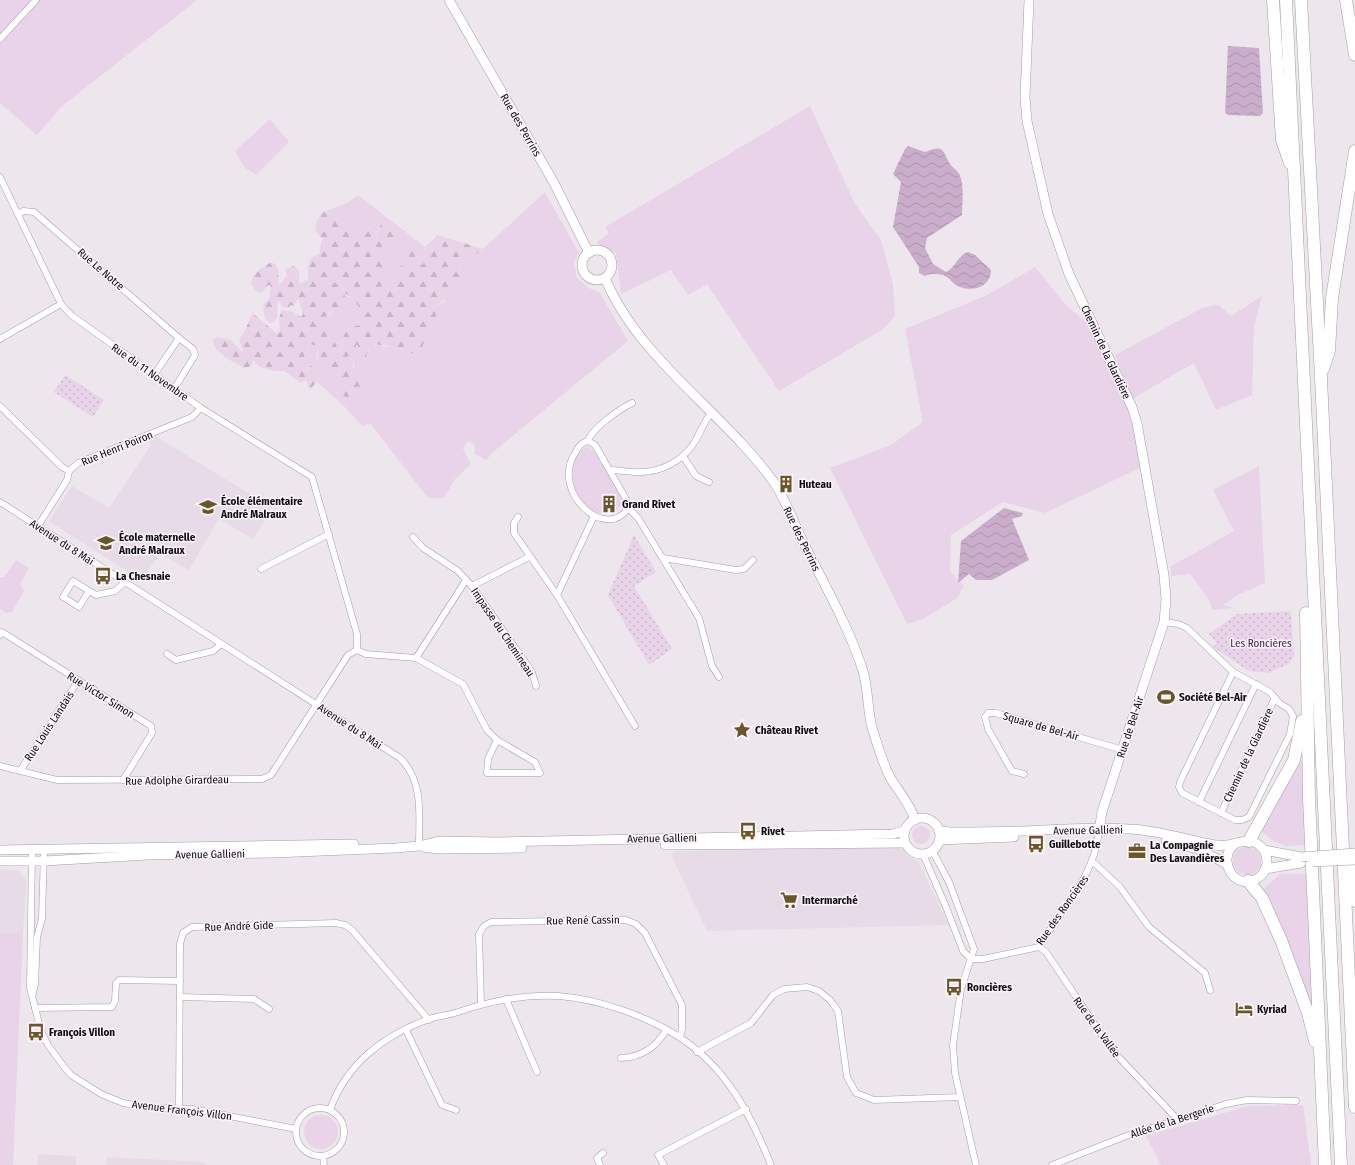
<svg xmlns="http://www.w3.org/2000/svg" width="1355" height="1165" font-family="'Fira Sans Condensed',sans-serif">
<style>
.built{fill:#e7dbe7}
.grass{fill:#e9d3e9}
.forest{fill:url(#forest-firs)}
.park{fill:url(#park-dots)}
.water{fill:url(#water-waves)}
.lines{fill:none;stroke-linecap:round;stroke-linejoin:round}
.street-casing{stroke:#a39ea3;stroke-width:7}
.secondary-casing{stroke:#a39ea3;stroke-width:10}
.highway-casing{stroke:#a39ea3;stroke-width:13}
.street{stroke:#fff;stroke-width:6}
.secondary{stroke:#fff;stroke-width:9}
.highway{stroke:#fff;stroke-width:12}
.secondary-bridge-casing{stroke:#a39ea3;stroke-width:10;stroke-linecap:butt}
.secondary-bridge{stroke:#fff;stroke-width:9}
.labels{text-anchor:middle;stroke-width:3;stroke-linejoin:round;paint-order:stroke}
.street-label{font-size:11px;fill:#0f0d0f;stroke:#fbf5fb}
.poi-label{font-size:11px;font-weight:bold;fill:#0f0d0f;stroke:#fbf5fb;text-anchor:start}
.park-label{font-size:11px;fill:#3e1940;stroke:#fbf5fb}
</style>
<defs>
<pattern id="forest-firs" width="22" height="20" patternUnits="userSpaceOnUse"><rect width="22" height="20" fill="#e9d3e9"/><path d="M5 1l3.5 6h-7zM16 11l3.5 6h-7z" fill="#c7b4c7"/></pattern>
<pattern id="park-dots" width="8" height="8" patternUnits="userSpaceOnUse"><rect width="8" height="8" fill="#e9d3e9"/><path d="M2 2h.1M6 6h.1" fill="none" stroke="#c7b4c7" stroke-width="1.8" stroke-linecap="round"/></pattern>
<pattern id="water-waves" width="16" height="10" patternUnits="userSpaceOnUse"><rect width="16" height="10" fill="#caadca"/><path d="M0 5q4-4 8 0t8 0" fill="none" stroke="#ac94ac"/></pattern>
</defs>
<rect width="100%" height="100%" fill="#ede7ed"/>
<g class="built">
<polygon points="157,437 268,505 271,512 253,539 219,519 189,570 159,553 142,581 49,521 72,486 109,508 151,445 149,440"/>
<polygon points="898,847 919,863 949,925 707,931 672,857 674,851"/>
<polygon points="0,869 19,871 27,881 23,933 0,933"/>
<polygon points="38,1154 76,1156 76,1165 37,1165"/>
<polygon points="107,1157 204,1162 207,1165 106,1165"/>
</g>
<g class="grass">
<polygon points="0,0 197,0 61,107 37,135 0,103"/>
<polygon points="810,106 855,204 881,240 893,284 895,316 883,329 779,391 707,284 688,295 671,270 621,294 616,253 596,243 609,233 605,227"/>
<polygon points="270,119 289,142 256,175 245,168 235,151"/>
<polygon points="545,192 579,253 574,262 577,278 587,287 600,293 628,341 493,452 486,460 475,454 474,444 468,441 463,449 471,464 455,479 444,498 428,498 370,423 362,426 344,406 317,382 321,376 303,358 308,351 310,344 318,346 317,358 342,379 348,398 351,391 357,391 358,385 359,387 361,380 355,377 354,363 341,356 328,339 330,336 317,318 328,316 345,298 339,285 329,283 326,286 324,284 326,278 336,272 343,290 348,296 355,300 363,311 360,325 342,339 341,349 344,351 358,345 368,356 369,348 379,344 384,347 392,347 400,352 419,354 425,320 432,308 445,301 452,282 460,272 458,269 483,249"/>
<polygon points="358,195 425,247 426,260 422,265 409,258 404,262 403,267 400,266 387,292 387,298 382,292 379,291 381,286 384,287 385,277 380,253 379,226 376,235 377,241 374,242 370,226 367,230 354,232 345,226 345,222 332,218 329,213 323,212 347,203"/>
<polygon points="1035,267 1065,304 1097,332 1132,407 1140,468 1045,513 1003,502 951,535 950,571 964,586 957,598 923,619 907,624 830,468 891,445 923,422 905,329 987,295"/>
<polygon points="1262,296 1254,327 1252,395 1216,410 1194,363 1132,399 1115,355 1202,308 1218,305 1231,316"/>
<path d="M588,447l6,4 27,45v9l-7,8c-36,7 -51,-36 -34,-64z"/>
<polygon points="1259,466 1265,583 1238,595 1223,605 1233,608 1212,610 1210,601 1190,574 1171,576 1171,566 1234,531 1213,490"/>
<polygon points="16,560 29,568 20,584 24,591 12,612 6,613 0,609 0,577 4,577"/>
<polygon points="1301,761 1302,761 1306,845 1287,846 1273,841 1261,831"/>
<circle cx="921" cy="835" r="9"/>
<circle cx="1247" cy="861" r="14"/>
<polygon points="1280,874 1307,874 1315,996 1312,1005 1310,1006 1261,891"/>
<polygon points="0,933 23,933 13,1165 0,1165"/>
<polygon points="1303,1105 1311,1165 1161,1165 1146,1136 1248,1106"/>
<circle cx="321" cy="1132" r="17"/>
</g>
<path class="forest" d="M323,212l6,1 3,5 13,4v4l7,-4 2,3 1,7 1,-3 3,2 6,-3 2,2 4,-4 1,2v8l3,6 2,-1 -1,-6 6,-12 8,2 5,10v9l-3,1 -5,8h-7l7,26 -2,1 -1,8 -3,-2 -2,5 6,3 1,4 1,-6 13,-26 3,1 1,-7 4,-2c-4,-4 -3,-10 1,-15l4,1 3,11 6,2 -2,6 2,2 4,-5 -1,-13 13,-12 45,14 -25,20 4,8 -2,5 -4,3 -4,-2 -3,6 2,6 -18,13 4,7 -5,5h-7l3,13 -9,21 -19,-2 -8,-5 -16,-3 -2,3 -5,1 -3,10h-8v-13h-2l-2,11h-9l-6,-10c6,-11 5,-18 21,-21v-11l2,-3 -2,-2 -5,-9 -10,-7 -9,-20 -10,5 -2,6 2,2 7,-4 6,3 7,13 -3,2 -1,10 -3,2 -9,-1 -2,5 -11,2 3,4 6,-2 6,5v9l-4,5 7,4 6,12 12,3v9l4,5 -1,5 5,3 4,-2 7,4 -1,7 -7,3 -4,-1 -2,-6 -1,6h-6l-3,7 -6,-3 -3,-5 1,-5 3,-2 -6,-8 -2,1 -4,-2v-5l-8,-2 -5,-6v-15l-8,-2 -2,7 -5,7 18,18 -11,14 -4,-10 -5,3 -17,-12h-11l-13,-4 -7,-7 -2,6 -7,2c-10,-6 -31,-15 -31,-28l4,-3 13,3 13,12 -4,-13c8,-8 8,-17 14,-26l24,21 3,-2 -1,-14 3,-8 10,1 9,6 2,-3 -5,-16 -4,8 -3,-1 -3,3 -6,-1 -2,-5 -2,-1 -1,17 -6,5 -6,-4 -2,-13 6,-7 2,-13 -3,-1 -6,8 -6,-2 -5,-7 2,-8 9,-9 1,1 8,-6 5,3 2,5 1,15 8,-9 -2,-5 2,-3 7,-2 5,4v14l9,-4v-15l3,-7 8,-4 3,-16 -5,-4c-3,-10 0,-15 6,-22z"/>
<g class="park">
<polygon points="65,375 104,400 93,417 54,392"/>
<polygon points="634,535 656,572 634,586 672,649 649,665 608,595"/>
<polygon points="1291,611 1294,656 1290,663 1269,673 1249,671 1213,647 1217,643 1209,634 1237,614"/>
</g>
<g class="water">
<polygon points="1228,46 1259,48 1263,113 1260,116 1228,115 1225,113"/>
<path d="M908,146l17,6c20,-8 17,-1 25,12 3,4 7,6 9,10 6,11 3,29 3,41l-35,23 -2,10 8,16 13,8c10,-5 12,-17 22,-20l7,3 16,15c0,17 -19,23 -33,16 -5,-2 -9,-9 -15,-11 -6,-1 -13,-2 -18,1l-6,-3v-6l-26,-40 8,-45 -8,-8 12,-25z"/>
<polygon points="1004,508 1023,513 1022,516 1012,519 1029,560 992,580 976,580 969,574 958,583 961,541"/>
</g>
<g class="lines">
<g class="street-casing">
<g id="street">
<polyline points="0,39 36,0"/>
<polyline points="0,177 61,304 71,315 201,408 312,477 357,634 357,650 348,655 271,775 262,779 57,780 0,766"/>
<polyline points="19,214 23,211 34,212 179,338 154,375"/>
<polyline points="0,339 61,304"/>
<polyline points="174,389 195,355 193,349 179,338"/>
<polyline points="0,406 62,467 69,471"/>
<path d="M588,441l7,4 31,54 2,9c-21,34 -78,-15 -53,-55 3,-6 7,-11 13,-12z"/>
<path d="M588,441c4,-13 32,-32 44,-38"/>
<polyline points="683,456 696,476 709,482"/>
<path d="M610,470c11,0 21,3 31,2 20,0 40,-11 51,-26 8,-11 11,-24 20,-34"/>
<path d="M0,502l400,256c24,23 19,57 19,88"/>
<polyline points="628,508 638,518 699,618 712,666 719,677"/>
<polyline points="518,517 514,523 514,533 557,595 635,726"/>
<polyline points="38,526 67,480 69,471 78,463 192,417 201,408"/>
<polyline points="413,537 423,548 458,571 472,586 532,672 536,686"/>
<polyline points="663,558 736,570 744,569 753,560"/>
<polyline points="261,569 329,534"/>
<polyline points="472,586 529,557"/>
<polyline points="89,591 79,607 63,597 73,581 96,595 115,591 124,583"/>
<polyline points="557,595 594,516"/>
<polyline points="1164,622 1178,624 1187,628 1233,672 1270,692 1279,703 1289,709 1293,716 1290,734 1249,817 1242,820 1235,820 1182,793 1179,787 1180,782 1233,672"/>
<polyline points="0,635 2,632 151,726 152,733 123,780"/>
<polyline points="357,650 366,654 416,658 463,684 487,730 497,740 535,762 540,773 487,773 488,759 497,740"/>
<polyline points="167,654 176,660 213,651 221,644"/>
<polyline points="416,658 466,580"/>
<polyline points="20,771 78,681"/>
<polyline points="1024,774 1012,771 988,729 985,717 988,713 996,713 1123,750"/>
<polyline points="1199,802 1256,684"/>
<polyline points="1221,813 1275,698"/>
<polyline points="32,850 30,988 41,1031 48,1045 65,1068 71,1075 101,1094 123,1103 146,1107 193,1109 296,1129"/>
<polyline points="932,850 949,882 974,949 961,989 953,1045 955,1073 976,1165"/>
<polyline points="923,854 946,907 963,951 971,959"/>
<polyline points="1092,861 1120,887 1149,927 1205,973 1210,990"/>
<polyline points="1039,947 1046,952 1111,1049 1178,1120"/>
<path d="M971,959h12l56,-12c23,-39 55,-69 60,-116"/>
<polyline points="33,994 35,984 37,937 42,919 44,850"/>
<polyline points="180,997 254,999 269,1009"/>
<polyline points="506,999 537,1072"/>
<polyline points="481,1004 479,934 484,926 491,922 626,920 636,924 645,933 682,1005 682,1029 680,1037"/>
<polyline points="35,1008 112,1007 115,1001 116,983 119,980 180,981"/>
<polyline points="406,1030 442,1105 456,1110"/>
<polyline points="697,1052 751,1023 773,995 784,989 807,987 819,991 830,1000 838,1011 847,1077 856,1093 874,1100 960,1097"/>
<path d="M621,1058c20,-1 35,-10 45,-28"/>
<circle cx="320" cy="1132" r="24"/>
<polyline points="179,1109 180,944 183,933 192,927 336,923 345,925 352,930 429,1020"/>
<path d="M330,1110c16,-46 54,-75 99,-91 9,-3 20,-4 29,-7 32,-11 67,-18 101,-16 39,3 88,20 120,41 47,30 72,78 92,128"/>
<polyline points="323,1156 324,1165"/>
<polyline points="600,1165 597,1158 603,1153"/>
<polyline points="664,1165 658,1155 746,1109"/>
<polyline points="1052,1165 1126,1136 1226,1104 1247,1100 1296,1101"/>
</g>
</g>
<g class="secondary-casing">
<g id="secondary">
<polyline points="449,0 554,183 589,253"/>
<polyline points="1029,0 1025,98 1027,121 1048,214 1069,274 1132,407 1137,423 1164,575 1166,599 1164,622 1102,812 1099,831"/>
<circle cx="597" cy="265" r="15"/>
<path d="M605,278c33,80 117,133 168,203 13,18 21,43 31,63 21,42 45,83 59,127 6,20 4,41 10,60 5,15 10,34 18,48 9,14 19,25 24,41"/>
<circle cx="922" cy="836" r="18"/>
<path d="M939,831l12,1c31,0 62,0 93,-2 28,-1 57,-3 85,-1 29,1 58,11 86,16 17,4 35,-13 48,4 3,4 4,9 4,14 -1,6 -4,12 -9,15 -22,15 -43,-18 -23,-34"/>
<polyline points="939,840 1014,837"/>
<polyline points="1166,841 1198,849 1227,864"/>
<polyline points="665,845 905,843"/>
<polyline points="423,847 439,849 522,848"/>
<polyline points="0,850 354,844"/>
<polyline points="1264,850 1301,857"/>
<polyline points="0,861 44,861 148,855 273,853 396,848 419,846 439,841 496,842 892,834 905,831"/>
<polyline points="1265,869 1301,863"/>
</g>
</g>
<g class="highway-casing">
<g id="highway">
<polyline points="1273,0 1282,140 1290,163"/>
<polyline points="1286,0 1341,1165"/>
<polyline points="1301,0 1321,378 1355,1107"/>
<polyline points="1346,0 1355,55"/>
<polyline points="1323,369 1329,351 1332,298 1355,151"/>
<polyline points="1306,613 1309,798 1325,1165"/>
<polyline points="1249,841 1294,760 1302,721"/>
<polyline points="1350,869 1355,901"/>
<polyline points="1248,881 1262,898 1281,940 1308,1013 1315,1041"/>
</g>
</g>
<use href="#street" class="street"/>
<use href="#secondary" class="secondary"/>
<use href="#highway" class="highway"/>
<g class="secondary-bridge-casing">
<g id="secondary-bridge">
<polyline points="1301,857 1355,853"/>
<polyline points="1313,862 1355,860"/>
</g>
</g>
<use href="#secondary-bridge" class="secondary-bridge"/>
</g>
<defs>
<g id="building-bare" transform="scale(1.38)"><path d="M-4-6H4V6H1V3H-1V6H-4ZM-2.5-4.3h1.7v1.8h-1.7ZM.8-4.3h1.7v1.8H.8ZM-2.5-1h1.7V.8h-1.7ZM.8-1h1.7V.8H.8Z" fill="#6b5725" stroke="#fbf5fb" stroke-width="2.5" paint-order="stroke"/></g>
<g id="school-bare" transform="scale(1.38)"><path d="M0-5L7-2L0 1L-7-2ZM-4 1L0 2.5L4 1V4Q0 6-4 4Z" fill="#6b5725" stroke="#fbf5fb" stroke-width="2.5" paint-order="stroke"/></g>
<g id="bus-bare" transform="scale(1.38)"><path d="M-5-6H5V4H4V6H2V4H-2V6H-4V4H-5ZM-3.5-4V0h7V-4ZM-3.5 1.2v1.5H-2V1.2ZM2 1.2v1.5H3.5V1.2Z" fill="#6b5725" stroke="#fbf5fb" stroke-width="2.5" paint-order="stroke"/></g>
<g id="stadium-bare" transform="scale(1.38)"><path d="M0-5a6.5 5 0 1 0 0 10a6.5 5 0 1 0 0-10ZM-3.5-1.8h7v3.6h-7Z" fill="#6b5725" stroke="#fbf5fb" stroke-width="2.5" paint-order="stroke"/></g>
<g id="sight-bare" transform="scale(1.38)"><path d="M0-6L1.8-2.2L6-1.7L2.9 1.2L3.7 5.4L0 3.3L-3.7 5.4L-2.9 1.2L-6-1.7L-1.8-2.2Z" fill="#6b5725" stroke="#fbf5fb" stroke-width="2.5" paint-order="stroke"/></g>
<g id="office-bare" transform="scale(1.38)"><path d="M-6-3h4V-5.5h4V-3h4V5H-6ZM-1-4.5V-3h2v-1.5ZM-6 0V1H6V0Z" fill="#6b5725" stroke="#fbf5fb" stroke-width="2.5" paint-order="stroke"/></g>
<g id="supermarket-bare" transform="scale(1.38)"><path d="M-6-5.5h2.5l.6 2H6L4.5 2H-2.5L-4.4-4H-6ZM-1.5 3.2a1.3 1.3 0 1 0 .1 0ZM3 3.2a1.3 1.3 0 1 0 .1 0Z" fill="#6b5725" stroke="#fbf5fb" stroke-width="2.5" paint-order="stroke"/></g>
<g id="hotel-bare" transform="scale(1.38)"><path d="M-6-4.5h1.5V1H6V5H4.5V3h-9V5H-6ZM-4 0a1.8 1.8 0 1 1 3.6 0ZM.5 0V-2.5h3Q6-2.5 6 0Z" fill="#6b5725" stroke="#fbf5fb" stroke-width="2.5" paint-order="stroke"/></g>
</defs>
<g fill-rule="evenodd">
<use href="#building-bare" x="786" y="484"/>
<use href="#building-bare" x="609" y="504"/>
<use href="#school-bare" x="208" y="507"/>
<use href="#school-bare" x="106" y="543"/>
<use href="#bus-bare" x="103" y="576"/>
<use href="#stadium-bare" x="1166" y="697"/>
<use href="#sight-bare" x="742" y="730"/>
<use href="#bus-bare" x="748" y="831"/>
<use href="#bus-bare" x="1036" y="844"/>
<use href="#office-bare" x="1137" y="851"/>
<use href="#supermarket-bare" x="789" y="900"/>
<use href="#bus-bare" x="954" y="987"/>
<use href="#hotel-bare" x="1244" y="1009"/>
<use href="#bus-bare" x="36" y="1032"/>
</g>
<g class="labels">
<g class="street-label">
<text transform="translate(521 125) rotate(60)" y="4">Rue des Perrins</text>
<text transform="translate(101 269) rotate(41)" y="4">Rue Le Notre</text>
<text transform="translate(1106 352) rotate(65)" y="4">Chemin de la Glardière</text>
<text transform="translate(150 372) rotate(35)" y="4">Rue du 11 Novembre</text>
<text transform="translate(117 448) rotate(-22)" y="4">Rue Henri Poiron</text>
<text transform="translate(802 539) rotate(64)" y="4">Rue des Perrins</text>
<text transform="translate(62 542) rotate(33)" y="4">Avenue du 8 Mai</text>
<text transform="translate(503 632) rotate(56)" y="4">Impasse du Chemineau</text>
<text transform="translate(101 695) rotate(32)" y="4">Rue Victor Simon</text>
<text transform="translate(49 726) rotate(-57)" y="4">Rue Louis Landais</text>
<text transform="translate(350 726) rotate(33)" y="4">Avenue du 8 Mai</text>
<text transform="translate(1041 726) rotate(16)" y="4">Square de Bel-Air</text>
<text transform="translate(1130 727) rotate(-72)" y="4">Rue de Bel-Air</text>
<text transform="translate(1248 755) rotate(-65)" y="4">Chemin de la Glardière</text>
<text transform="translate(177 780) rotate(-1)" y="4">Rue Adolphe Girardeau</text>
<text transform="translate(1088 830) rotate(-1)" y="4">Avenue Gallieni</text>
<text transform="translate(662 838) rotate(-1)" y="4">Avenue Gallieni</text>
<text transform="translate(210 854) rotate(-1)" y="4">Avenue Gallieni</text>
<text transform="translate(1062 910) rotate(-55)" y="4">Rue des Roncières</text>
<text transform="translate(583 920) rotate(-1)" y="4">Rue René Cassin</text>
<text transform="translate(239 926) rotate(-2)" y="4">Rue André Gide</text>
<text transform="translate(1097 1027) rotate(54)" y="4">Rue de la Vallée</text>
<text transform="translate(182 1110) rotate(7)" y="4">Avenue François Villon</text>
<text transform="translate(1172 1121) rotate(-18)" y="4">Allée de la Bergerie</text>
</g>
<g class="poi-label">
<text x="799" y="488">Huteau</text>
<text x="221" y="505">École élémentaire<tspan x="221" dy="13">André Malraux</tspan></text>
<text x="622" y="508">Grand Rivet</text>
<text x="119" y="541">École maternelle<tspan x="119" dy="13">André Malraux</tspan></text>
<text x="116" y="580">La Chesnaie</text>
<text x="1179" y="701">Société Bel-Air</text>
<text x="755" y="734">Château Rivet</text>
<text x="761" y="835">Rivet</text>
<text x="1049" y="848">Guillebotte</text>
<text x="1150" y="849">La Compagnie<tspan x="1150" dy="13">Des Lavandières</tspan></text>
<text x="802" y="904">Intermarché</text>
<text x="967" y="991">Roncières</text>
<text x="1257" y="1013">Kyriad</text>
<text x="49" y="1036">François Villon</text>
</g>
<g class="park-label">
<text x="1261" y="647">Les Roncières</text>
</g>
</g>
</svg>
